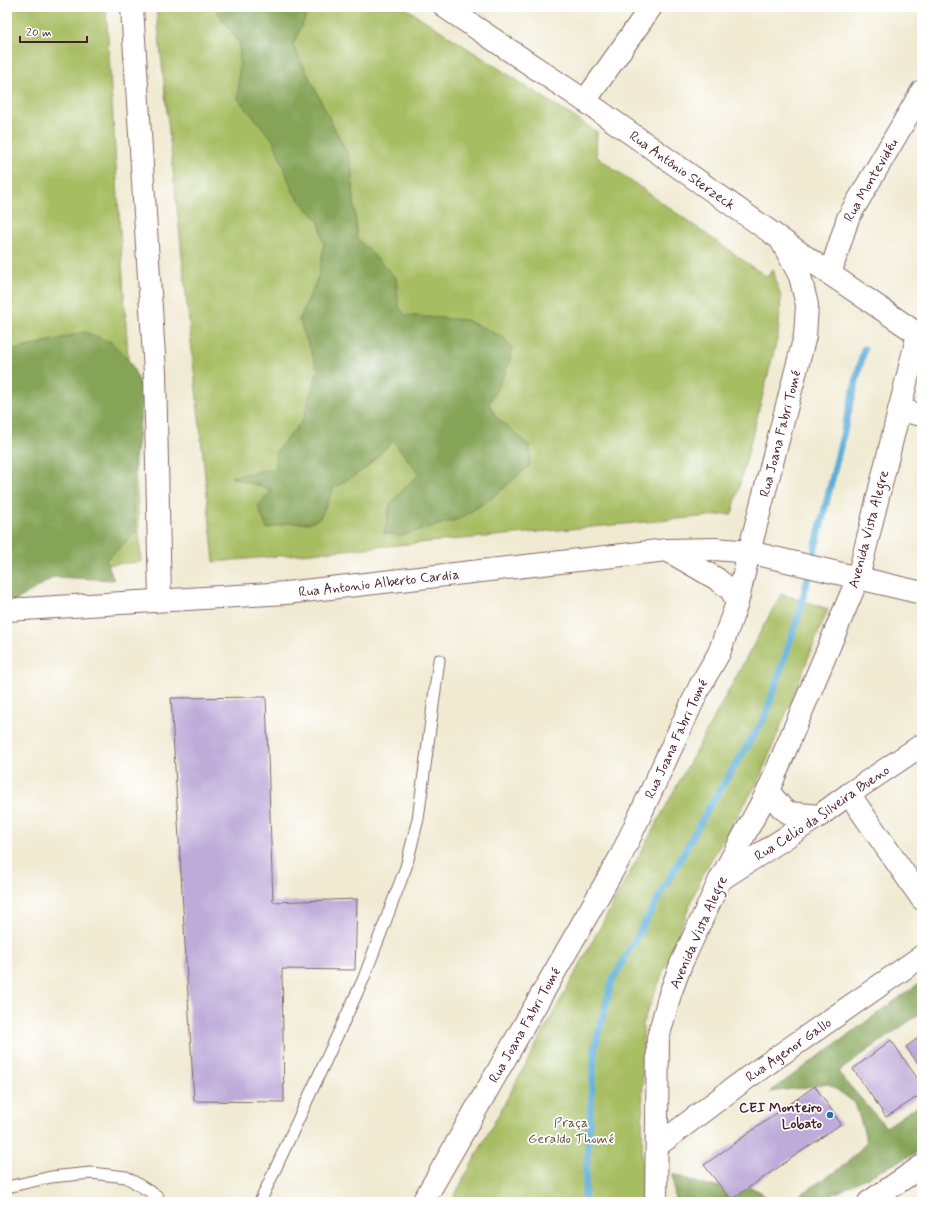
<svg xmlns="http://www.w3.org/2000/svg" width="929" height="1209" font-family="Mynerve,sans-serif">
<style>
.green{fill:#a7bd62;stroke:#786e46}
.forest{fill:#85a458;stroke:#686242}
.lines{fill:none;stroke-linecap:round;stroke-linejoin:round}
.stream{stroke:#5dadd8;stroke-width:7}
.building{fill:#bdabd9}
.service-casing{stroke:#846665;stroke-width:13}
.minor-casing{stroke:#846665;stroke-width:24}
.tertiary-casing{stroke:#846665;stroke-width:24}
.service{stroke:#fff;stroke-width:11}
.minor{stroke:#fff;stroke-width:22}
.tertiary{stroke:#fff;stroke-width:22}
.poi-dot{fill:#1f6fb2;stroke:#fff;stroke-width:1.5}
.labels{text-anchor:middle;stroke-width:3.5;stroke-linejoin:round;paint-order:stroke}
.street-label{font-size:14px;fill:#4a1f2b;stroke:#fff}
.poi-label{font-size:14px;font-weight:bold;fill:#4a1f2b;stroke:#fff;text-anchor:end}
.park-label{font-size:14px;fill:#6b563e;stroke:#fff}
</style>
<rect width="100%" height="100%" fill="#fff"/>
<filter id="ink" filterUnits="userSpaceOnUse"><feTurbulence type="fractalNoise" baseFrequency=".025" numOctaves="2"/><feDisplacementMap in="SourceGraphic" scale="8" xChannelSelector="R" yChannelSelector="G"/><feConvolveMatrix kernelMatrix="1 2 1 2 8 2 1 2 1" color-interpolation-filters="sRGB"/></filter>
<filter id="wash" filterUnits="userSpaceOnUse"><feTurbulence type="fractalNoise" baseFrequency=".012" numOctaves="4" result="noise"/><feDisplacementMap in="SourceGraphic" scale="16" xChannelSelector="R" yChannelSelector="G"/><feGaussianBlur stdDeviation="0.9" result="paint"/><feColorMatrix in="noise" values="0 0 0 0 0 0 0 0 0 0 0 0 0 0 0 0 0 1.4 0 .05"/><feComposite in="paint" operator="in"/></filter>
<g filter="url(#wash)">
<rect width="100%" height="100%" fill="#f0ead2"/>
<g class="green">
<polygon points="7,7 106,7 141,562 7,572"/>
<polygon points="156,7 404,7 597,132 596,156 767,277 773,269 781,298 778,336 732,514 214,562"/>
<polygon points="781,594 828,609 759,780 702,875 643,1022 642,1202 451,1202"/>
</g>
<g class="forest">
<polygon points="214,7 310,7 293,45 351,161 357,238 396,278 399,307 405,315 466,320 503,337 512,348 509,365 489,404 497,418 530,446 529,466 492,498 459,519 399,536 384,533 391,502 419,474 393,441 366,468 334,488 320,518 310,523 287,523 267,529 258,506 272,490 231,477 276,468 275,453 303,420 318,370 299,320 319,275 324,244 319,222 294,194 273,140 238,99 240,44"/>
<polygon points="84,332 111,342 130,362 144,391 133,475 133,505 136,532 106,560 114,580 54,577 7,606 7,352"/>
<polygon points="922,981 922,1012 838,1072 886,1127 922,1103 922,1150 830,1196 824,1202 789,1202 846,1164 867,1142 855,1103 829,1084 770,1092"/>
<polygon points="673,1174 707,1186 748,1186 761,1192 769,1202 675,1202"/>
</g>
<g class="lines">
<polyline class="stream" points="584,1202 595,1046 612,981 708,809 765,717 799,614 864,349"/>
</g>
<g id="blocks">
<g class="building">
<polygon points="266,697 273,902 357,899 355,970 282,969 284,1102 194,1101 171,698"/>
<polygon points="922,1035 922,1069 906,1047"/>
<polygon points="891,1040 922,1085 922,1094 886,1117 853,1069"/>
<polygon points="815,1086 841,1124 731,1200 704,1165"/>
</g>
</g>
</g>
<g filter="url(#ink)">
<use href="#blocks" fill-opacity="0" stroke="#846665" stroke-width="1"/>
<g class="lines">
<g class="service-casing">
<g id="service">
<polyline points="7,1187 51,1177 91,1173 126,1177 157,1196 160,1202"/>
<polyline points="260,1202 363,980 406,867 418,819 439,660"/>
</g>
</g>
<g class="minor-casing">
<g id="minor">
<polyline points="132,7 155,372 160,599"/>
<polyline points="585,101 651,7"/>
<path id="s1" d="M830,274l18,-56 74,-127"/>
<polyline points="899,410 922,415"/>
<path id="s2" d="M7,610l279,-17 381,-43 48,-1 34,3 173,41"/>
<polyline points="768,791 782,808 789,813 819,816"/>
<polyline points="849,794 922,899"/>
<path id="s3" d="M720,880l99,-64 30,-22 73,-49"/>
<path id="s4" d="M657,1146l90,-68 175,-122"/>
<polyline points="869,1202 922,1166"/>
</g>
</g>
<g class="tertiary-casing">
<g id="tertiary">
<path id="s5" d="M445,7l140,94 245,173 88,60 -60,244 -90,213 -48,89 -39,84 -11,30 -12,44 -2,164"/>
<polyline points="667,550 717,579 732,591 737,603"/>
<path id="s6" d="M423,1202l198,-346 79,-170 19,-33 18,-50 12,-51 56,-216 2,-31 -7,-29 -18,-34"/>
</g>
</g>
<use href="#service" class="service"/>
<use href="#minor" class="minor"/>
<use href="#tertiary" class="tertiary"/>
</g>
</g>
<circle class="poi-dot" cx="830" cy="1115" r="4"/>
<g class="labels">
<g class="street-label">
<text dy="5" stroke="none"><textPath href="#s5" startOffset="288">Rua Antônio Sterzeck</textPath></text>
<text dy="5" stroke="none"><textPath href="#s1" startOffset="103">Rua Montevidéu</textPath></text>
<text dy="5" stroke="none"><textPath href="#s6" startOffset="852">Rua Joana Fabri Tomé</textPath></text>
<text transform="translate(868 529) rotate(-75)" y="5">Avenida Vista Alegre</text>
<text dy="5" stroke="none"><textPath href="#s2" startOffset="373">Rua Antonio Alberto Cardia</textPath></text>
<text dy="5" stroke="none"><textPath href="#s6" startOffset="528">Rua Joana Fabri Tomé</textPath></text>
<text dy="5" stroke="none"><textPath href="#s3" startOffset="122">Rua Celio da Silveira Bueno</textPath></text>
<text transform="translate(698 932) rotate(-66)" y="5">Avenida Vista Alegre</text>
<text dy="5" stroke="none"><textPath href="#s6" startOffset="204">Rua Joana Fabri Tomé</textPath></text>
<text dy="5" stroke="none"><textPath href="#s4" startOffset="163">Rua Agenor Gallo</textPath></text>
</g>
<g class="poi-label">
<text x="822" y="1112">CEI Monteiro<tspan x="822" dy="16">Lobato</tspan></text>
</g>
<g class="park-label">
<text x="571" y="1127">Praça<tspan x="571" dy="16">Geraldo Thomé</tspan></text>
</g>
</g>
<rect width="929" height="1209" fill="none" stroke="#fff" stroke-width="24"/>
<path d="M20 36v6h67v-6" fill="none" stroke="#4a1f2b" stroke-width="2"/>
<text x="26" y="36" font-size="12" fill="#4a1f2b" stroke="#ffffff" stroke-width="3" paint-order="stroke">20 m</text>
</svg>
